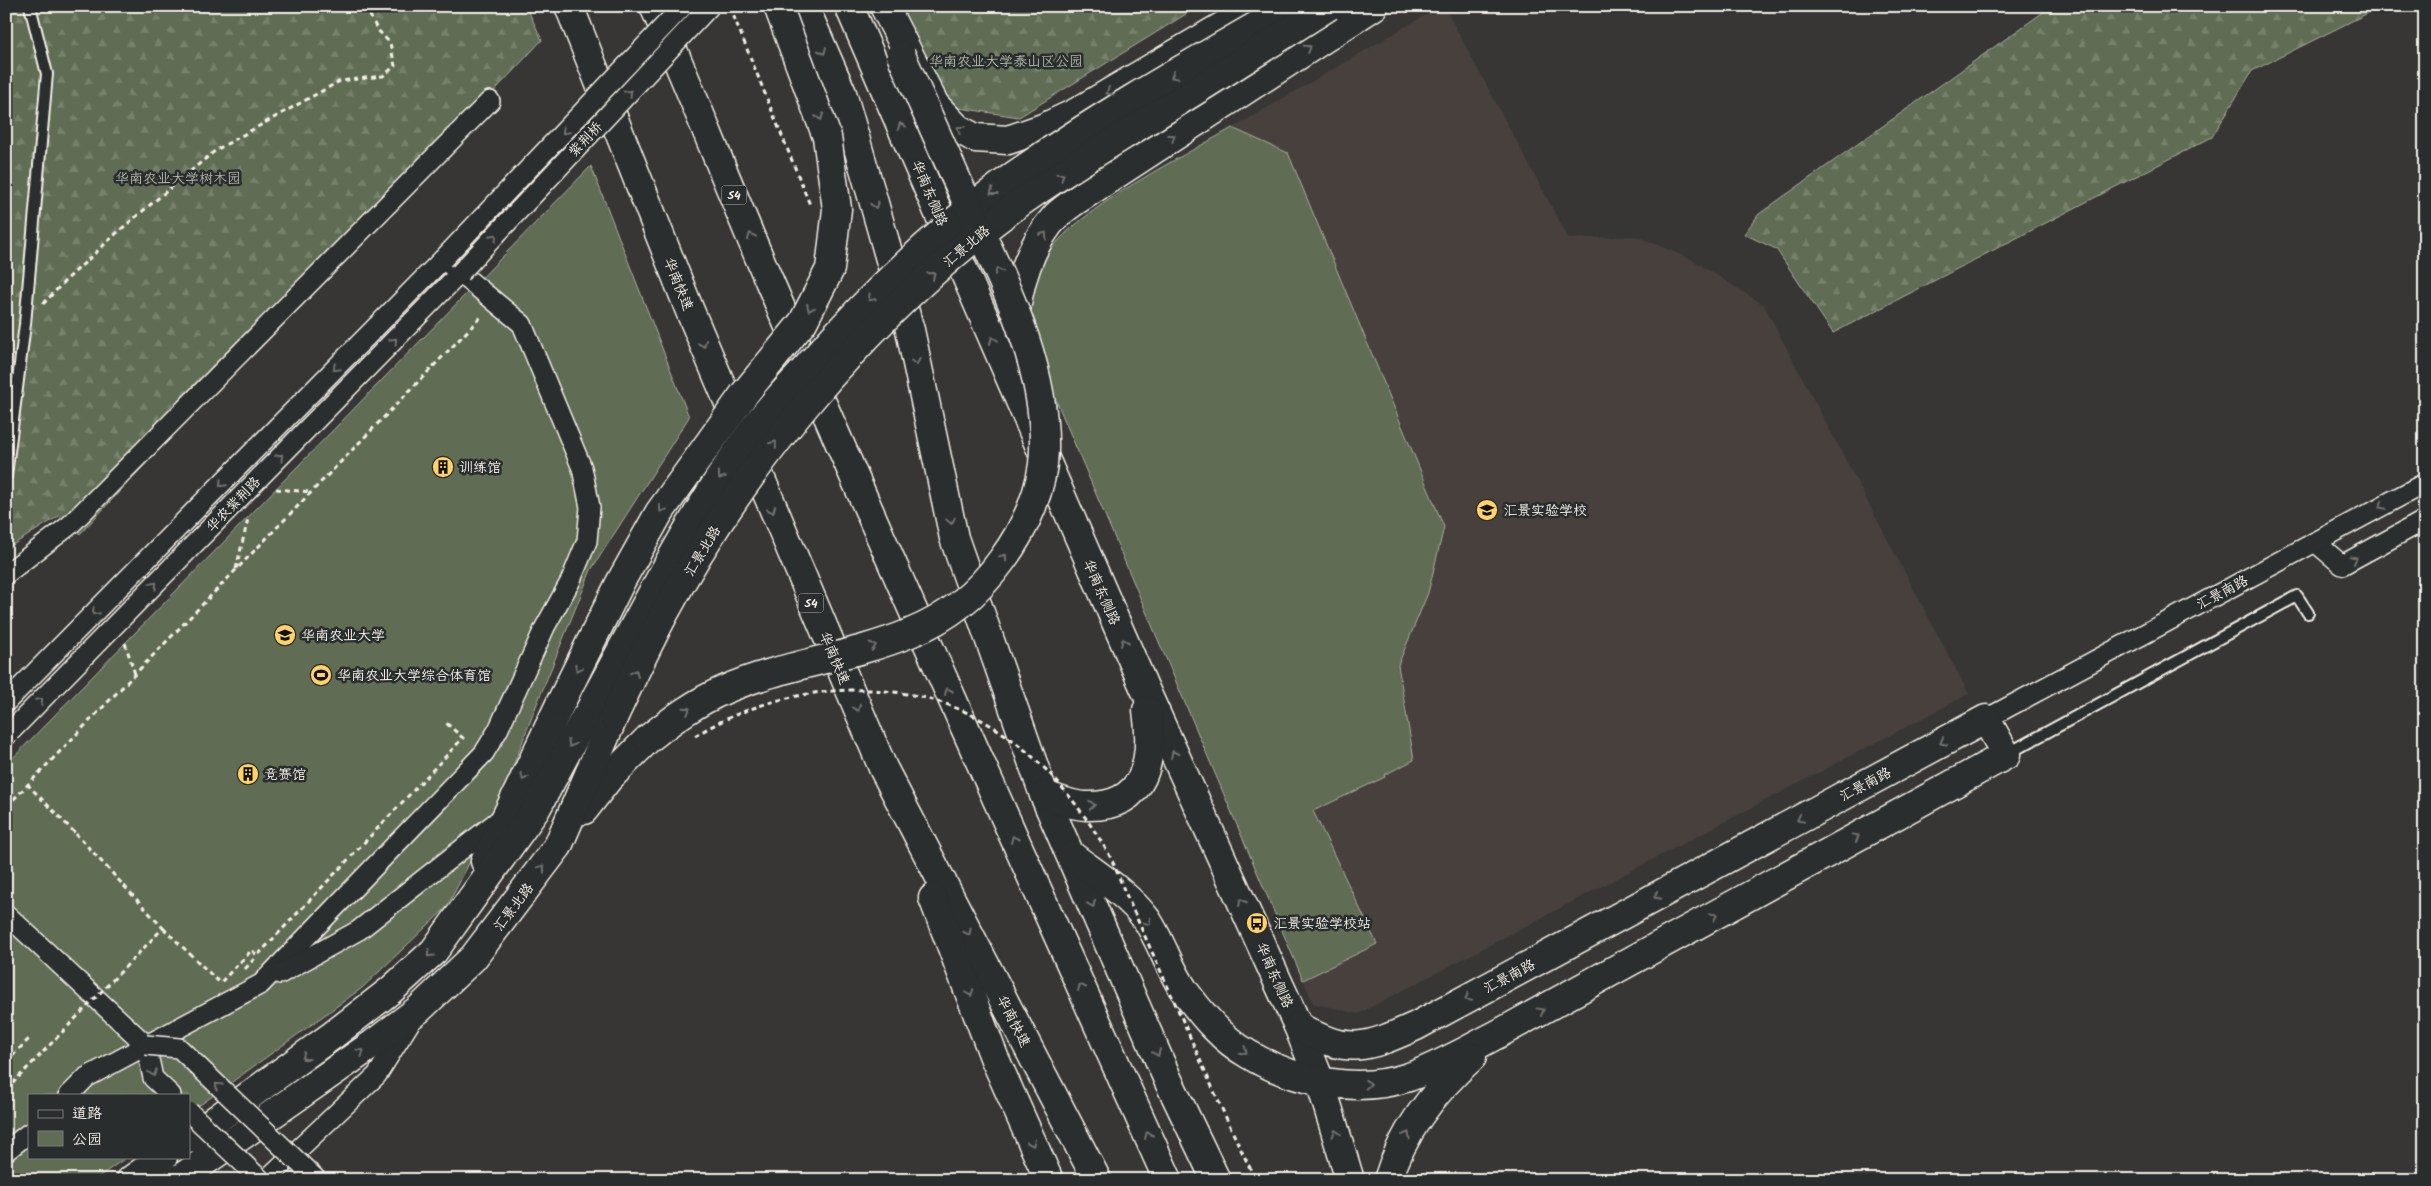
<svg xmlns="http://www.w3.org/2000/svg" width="2431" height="1186" font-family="Kalam,'LXGW WenKai TC',sans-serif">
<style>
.built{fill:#46403d}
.forest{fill:url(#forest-firs);stroke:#aaae9e}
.park{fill:#606c53;stroke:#aaae9e}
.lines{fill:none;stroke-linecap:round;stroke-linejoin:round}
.lane-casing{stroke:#f4f1e8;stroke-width:14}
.street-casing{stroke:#f4f1e8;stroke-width:22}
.secondary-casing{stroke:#f4f1e8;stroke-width:31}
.highway-casing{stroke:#f4f1e8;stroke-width:31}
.path{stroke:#f4f1e8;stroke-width:3;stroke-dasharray:5 4;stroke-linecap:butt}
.lane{stroke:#2a2d2e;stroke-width:10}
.street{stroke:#2a2d2e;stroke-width:19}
.secondary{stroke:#2a2d2e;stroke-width:28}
.highway{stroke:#2a2d2e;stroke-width:28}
.street-bridge-casing{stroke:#f4f1e8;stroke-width:22;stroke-linecap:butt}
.secondary-bridge-casing{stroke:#f4f1e8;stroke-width:31;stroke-linecap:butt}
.path-bridge{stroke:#f4f1e8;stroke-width:3;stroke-dasharray:5 4;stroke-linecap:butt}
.street-bridge{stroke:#2a2d2e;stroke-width:19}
.secondary-bridge{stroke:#2a2d2e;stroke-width:28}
.oneway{stroke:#71726f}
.labels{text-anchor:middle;stroke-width:5;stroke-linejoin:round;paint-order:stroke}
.shield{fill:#2a2d2e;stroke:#b7b6b0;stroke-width:1}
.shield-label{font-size:12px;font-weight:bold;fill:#f4f1e8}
.park-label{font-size:14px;fill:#b1b5a5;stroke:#2a2d2e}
.street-label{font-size:14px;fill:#f4f1e8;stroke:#2a2d2e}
.poi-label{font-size:14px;fill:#f4f1e8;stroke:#2a2d2e;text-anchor:start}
</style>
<defs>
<pattern id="forest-firs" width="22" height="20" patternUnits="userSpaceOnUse" patternTransform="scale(1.25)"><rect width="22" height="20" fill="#606c53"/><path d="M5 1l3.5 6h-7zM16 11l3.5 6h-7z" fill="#77816c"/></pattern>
</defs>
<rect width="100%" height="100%" fill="#373635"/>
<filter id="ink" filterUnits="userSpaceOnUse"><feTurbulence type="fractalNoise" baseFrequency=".02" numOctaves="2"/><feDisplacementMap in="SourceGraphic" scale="10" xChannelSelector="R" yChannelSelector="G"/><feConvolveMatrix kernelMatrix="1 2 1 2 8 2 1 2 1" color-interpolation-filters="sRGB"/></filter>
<g filter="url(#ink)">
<polygon class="built" points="1441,6 1444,6 1569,239 1636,236 1691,259 1764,305 1969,694 1358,1014 1313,1003 1024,325 1065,232 1106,202"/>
<g class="forest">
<polygon points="6,6 526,6 542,40 80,534 59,516 6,549"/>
<polygon points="899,6 1199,6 1019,117 959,108 919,67"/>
<polygon points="2052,6 2382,6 2252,71 2212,137 1833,333 1776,249 1744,234 1759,214"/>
</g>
<g class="park">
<path d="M1232,128l56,25 156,374 -16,66 -30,72 16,95 -30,15 1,2 -72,34 64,133 -74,36 -279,-655c6,-19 9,-44 18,-62 25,-50 140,-106 190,-135z"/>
<polygon points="591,166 689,417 591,570 538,701 497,808 447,907 362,988 189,1113 189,1095 29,1095 29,1157 127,1157 94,1180 6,1180 6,765"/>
</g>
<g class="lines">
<g class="lane-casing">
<g id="lane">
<polyline points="6,476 25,324 47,74 30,6"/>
<polyline points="2007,754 2297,596 2308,613"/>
</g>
</g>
<g class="street-casing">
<g id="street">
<polyline points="2315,542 2342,565 2425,520"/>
<polyline points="6,574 70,525 490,101"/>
<polyline points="6,702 443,259 522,324 582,468 590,507 587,541 570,582 545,627 498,730 484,753 261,984 87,1077 69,1095"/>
<polyline points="1986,719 2425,483"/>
<polyline points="6,736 460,273"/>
<polyline points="6,914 146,1045 153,1078 171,1095"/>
<polyline points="280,974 359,930 504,816"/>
<polyline points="6,1151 29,1133"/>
<polyline points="266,1180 377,1075 411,1021"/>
</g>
</g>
<g class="secondary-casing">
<g id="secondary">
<polyline points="804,6 842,93 872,196 910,330 954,538 1044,795 1168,1080 1216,1180"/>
<polyline points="849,6 1144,687 1298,1026 1320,1081 1350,1180"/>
<polyline points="884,6 935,105 957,128 975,138 1008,140 1043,128 1075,113 1257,6"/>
<path d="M1015,323c2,-37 15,-79 41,-107 8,-8 19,-15 28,-21l290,-189"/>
<path d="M1044,795c13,4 28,11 42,11 61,2 68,-47 61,-96"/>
<polyline points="584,810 609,778 648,739"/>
<path d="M1072,856c25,19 56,38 75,64 15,23 23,51 39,73 17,23 37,47 62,61 46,28 109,40 161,23 31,-11 60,-28 89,-43l508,-279 -20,-36 -570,307c-49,22 -69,30 -118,0"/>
<polyline points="485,861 561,702"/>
<polyline points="189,1139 333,1035 391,990 434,951 536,809 594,701"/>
<polyline points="131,1180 163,1157"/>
<polyline points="178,1180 373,1044 418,1010 473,958 558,846 614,716"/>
<path d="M1388,1180c15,-50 46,-89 84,-123"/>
</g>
</g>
<g class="highway-casing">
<g id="highway">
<polyline points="569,6 690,311 883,768 1097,1180"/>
<path d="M654,6c41,93 77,187 117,279 129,300 263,598 397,895"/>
<polyline points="933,898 994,1057 1049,1180"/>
</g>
</g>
<g class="path">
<polyline points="730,7 810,205"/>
<polyline points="6,297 11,303"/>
<polyline points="43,304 64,282 120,230 216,150 340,81 383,76 395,66 390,43 377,29 365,6"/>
<polyline points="276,489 311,492"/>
<polyline points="236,569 248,519"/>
<polyline points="125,643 135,674"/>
<polyline points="6,665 11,670"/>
<polyline points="27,784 76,834"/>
<polyline points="6,802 10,803 482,316"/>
<polyline points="163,928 220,983 252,950 257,956 463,738 445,722"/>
<polyline points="245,969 257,956"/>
<polyline points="6,1062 30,1038"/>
<polyline points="6,1090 43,1052"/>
</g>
<use href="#lane" class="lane"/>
<use href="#street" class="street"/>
<use href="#secondary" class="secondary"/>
<use href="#highway" class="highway"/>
<g class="street-bridge-casing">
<g id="street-bridge">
<polyline points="443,259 683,6"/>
<polyline points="460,273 710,6"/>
<polyline points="146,1045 179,1048 317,1180"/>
<polyline points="189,1112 261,1180"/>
</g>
</g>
<g class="secondary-bridge-casing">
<g id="secondary-bridge">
<path d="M594,701c52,-95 101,-195 167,-282 14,-18 31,-35 47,-53 61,-70 131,-137 207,-191 88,-62 183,-115 276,-169"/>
<polyline points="561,702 621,581 659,513 745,393 803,322 830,269 837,209 827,137 778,6"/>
<path d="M614,716c16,-34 32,-68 50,-102 78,-146 199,-291 330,-392 48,-37 100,-68 151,-100 62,-38 123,-77 184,-116"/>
<path d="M648,739c24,-19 48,-37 76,-49 59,-26 126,-32 186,-57 38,-15 69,-41 92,-73 23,-31 41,-71 42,-109 2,-84 -37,-161 -71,-235 -24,-54 -48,-107 -72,-161"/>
</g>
</g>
<g class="path-bridge">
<path d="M695,736c51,-32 114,-48 174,-46 111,4 183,69 238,161 7,12 12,26 17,39 11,24 22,49 33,73 33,72 63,146 99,217"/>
<polyline points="43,1052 163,928 76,834"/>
</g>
<use href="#street-bridge" class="street-bridge"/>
<use href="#secondary-bridge" class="secondary-bridge"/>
</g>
<defs><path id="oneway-chevron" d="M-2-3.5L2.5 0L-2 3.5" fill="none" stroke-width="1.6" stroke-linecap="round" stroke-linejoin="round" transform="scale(1.25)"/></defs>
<g class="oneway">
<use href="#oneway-chevron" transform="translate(1308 48) rotate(-33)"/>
<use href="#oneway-chevron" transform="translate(823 51) rotate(66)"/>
<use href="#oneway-chevron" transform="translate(1174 76) rotate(149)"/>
<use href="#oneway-chevron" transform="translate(1109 92) rotate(150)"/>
<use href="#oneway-chevron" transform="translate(629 93) rotate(-47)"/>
<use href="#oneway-chevron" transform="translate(820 117) rotate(70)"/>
<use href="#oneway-chevron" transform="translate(901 126) rotate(-114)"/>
<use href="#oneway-chevron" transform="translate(960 129) rotate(-146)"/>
<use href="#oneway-chevron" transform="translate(565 131) rotate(133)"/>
<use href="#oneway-chevron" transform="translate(1172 137) rotate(-33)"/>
<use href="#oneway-chevron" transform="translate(1061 176) rotate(-35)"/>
<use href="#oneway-chevron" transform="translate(993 192) rotate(143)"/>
<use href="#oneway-chevron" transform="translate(875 205) rotate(75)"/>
<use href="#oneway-chevron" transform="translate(1044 235) rotate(-57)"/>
<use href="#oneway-chevron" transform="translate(751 236) rotate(-112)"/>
<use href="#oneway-chevron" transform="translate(494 237) rotate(-47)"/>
<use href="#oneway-chevron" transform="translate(998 271) rotate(-114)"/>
<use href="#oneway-chevron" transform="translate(932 275) rotate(-41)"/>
<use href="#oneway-chevron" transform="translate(871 298) rotate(134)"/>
<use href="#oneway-chevron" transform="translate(810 308) rotate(116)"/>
<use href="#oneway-chevron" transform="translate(993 340) rotate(-113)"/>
<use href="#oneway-chevron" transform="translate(394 341) rotate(-46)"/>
<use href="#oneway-chevron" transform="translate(703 344) rotate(67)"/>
<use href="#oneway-chevron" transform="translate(916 362) rotate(78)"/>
<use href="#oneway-chevron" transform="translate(336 368) rotate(135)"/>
<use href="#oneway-chevron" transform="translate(774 444) rotate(-51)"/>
<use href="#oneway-chevron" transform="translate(280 457) rotate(-46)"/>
<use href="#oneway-chevron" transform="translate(721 476) rotate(125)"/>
<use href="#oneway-chevron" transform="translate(222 484) rotate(135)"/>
<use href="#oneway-chevron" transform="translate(2382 506) rotate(152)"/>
<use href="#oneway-chevron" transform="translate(662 509) rotate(124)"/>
<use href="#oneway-chevron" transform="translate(772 510) rotate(67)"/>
<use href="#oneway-chevron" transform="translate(951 521) rotate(78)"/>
<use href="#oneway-chevron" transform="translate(1004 557) rotate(-55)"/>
<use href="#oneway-chevron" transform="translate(2354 559) rotate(-29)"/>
<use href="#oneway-chevron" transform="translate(154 585) rotate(-46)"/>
<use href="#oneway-chevron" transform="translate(95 612) rotate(135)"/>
<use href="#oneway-chevron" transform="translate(1124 642) rotate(-114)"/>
<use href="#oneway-chevron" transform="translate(873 646) rotate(-15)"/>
<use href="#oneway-chevron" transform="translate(578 668) rotate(118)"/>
<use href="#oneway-chevron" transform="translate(635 673) rotate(-64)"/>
<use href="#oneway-chevron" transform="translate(948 691) rotate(-114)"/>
<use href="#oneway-chevron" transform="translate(40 701) rotate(-46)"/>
<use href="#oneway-chevron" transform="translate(857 708) rotate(67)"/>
<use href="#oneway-chevron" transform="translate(687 710) rotate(-33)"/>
<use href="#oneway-chevron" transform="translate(1943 742) rotate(152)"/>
<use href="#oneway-chevron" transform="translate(571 744) rotate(118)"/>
<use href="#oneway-chevron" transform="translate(1174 754) rotate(-114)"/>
<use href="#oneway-chevron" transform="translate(524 777) rotate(116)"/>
<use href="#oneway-chevron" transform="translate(1092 805) rotate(-4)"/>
<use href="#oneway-chevron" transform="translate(1800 819) rotate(152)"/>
<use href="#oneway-chevron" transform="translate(1856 837) rotate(-29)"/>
<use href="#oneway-chevron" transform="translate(1014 839) rotate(-114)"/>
<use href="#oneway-chevron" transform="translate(542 868) rotate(-54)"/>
<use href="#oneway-chevron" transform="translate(1657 896) rotate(152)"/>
<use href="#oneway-chevron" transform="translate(1242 902) rotate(-114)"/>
<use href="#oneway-chevron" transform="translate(1092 904) rotate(67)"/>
<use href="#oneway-chevron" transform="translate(1714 916) rotate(-29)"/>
<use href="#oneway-chevron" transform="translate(1148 922) rotate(56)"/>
<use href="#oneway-chevron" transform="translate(968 932) rotate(63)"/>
<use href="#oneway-chevron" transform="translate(430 954) rotate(136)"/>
<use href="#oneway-chevron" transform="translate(1081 987) rotate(-114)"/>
<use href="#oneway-chevron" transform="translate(970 993) rotate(69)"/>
<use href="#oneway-chevron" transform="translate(1468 998) rotate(152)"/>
<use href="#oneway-chevron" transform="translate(1541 1011) rotate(-29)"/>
<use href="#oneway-chevron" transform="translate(1244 1051) rotate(36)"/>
<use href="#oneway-chevron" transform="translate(361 1052) rotate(-35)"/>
<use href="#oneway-chevron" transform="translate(1157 1053) rotate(67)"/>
<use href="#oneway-chevron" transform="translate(305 1057) rotate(143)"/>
<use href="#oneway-chevron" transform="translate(153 1073) rotate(71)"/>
<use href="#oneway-chevron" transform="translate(1368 1084) rotate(-4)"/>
<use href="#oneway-chevron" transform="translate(218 1086) rotate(-136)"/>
<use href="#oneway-chevron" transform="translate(1336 1133) rotate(-107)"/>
<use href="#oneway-chevron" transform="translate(1148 1135) rotate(-114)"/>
<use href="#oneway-chevron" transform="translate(1407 1135) rotate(-61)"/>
<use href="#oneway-chevron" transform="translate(1032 1143) rotate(66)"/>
</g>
</g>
<defs>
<g id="building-disc" transform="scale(1.125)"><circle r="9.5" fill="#ffd166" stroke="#2a2d2e"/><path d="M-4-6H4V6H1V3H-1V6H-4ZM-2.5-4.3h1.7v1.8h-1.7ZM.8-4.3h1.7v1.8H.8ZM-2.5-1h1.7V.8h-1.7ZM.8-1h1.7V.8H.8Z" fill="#111"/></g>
<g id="school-disc" transform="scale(1.125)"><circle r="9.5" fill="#ffd166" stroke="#2a2d2e"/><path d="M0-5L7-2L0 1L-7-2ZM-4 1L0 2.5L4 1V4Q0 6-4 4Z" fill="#111"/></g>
<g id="university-disc" transform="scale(1.125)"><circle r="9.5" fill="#ffd166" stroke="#2a2d2e"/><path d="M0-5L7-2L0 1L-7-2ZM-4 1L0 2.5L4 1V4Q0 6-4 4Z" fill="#111"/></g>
<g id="stadium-disc" transform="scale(1.125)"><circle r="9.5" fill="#ffd166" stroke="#2a2d2e"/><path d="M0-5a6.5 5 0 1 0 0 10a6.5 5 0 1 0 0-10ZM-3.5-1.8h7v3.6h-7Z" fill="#111"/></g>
<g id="bus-disc" transform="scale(1.125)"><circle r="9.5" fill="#ffd166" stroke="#2a2d2e"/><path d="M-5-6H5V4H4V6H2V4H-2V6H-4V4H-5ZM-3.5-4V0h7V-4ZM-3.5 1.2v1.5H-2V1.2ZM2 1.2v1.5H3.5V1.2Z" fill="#111"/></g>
</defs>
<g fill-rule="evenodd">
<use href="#building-disc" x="443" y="467"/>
<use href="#school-disc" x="1487" y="510"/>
<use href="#university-disc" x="285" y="635"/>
<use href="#stadium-disc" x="321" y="675"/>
<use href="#building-disc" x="248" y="774"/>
<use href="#bus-disc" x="1257" y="923"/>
</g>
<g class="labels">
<g class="shield">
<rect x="721.5" y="185.5" width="25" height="19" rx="4"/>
<rect x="798.5" y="593.5" width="25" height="19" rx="4"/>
</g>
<g class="shield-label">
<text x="734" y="199">S4</text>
<text x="811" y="607">S4</text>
</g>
<g class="park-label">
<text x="1006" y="66">华南农业大学泰山区公园</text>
<text x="178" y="183">华南农业大学树木园</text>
</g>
<g class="street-label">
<text transform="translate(585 139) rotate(-47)" y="5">紫荆桥</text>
<text transform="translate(930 193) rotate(67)" y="5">华南东侧路</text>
<text transform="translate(966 246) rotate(-40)" y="5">汇景北路</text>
<text transform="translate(679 284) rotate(68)" y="5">华南快速</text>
<text transform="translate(233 504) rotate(-46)" y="5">华农紫荆路</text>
<text transform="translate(702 551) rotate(-59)" y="5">汇景北路</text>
<text transform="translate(1102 592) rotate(66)" y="5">华南东侧路</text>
<text transform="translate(2222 592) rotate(-28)" y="5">汇景南路</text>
<text transform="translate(835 658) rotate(67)" y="5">华南快速</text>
<text transform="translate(1865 784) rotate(-28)" y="5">汇景南路</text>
<text transform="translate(513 907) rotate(-53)" y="5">汇景北路</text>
<text transform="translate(1275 975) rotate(66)" y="5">华南东侧路</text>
<text transform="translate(1509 976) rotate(-28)" y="5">汇景南路</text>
<text transform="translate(1014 1021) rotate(63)" y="5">华南快速</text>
</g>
<g class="poi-label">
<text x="459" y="472">训练馆</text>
<text x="1503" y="515">汇景实验学校</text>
<text x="301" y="640">华南农业大学</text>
<text x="337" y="680">华南农业大学综合体育馆</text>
<text x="264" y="779">竞赛馆</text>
<text x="1273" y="928">汇景实验学校站</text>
</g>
</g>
<rect width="2431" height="1186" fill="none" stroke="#2a2d2e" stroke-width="25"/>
<rect x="12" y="12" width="2406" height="1161" fill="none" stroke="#f4f1e8" stroke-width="2" filter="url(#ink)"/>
<rect x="28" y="1094" width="162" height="65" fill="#2a2d2e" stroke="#7b7b78"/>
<rect x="38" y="1110" width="25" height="8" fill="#2a2d2e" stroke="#7b7b78"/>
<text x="72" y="1118" font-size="15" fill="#f4f1e8">道路</text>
<rect x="38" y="1131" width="25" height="15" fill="#606c53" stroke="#7b7b78"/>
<text x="72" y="1144" font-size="15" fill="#f4f1e8">公园</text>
</svg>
